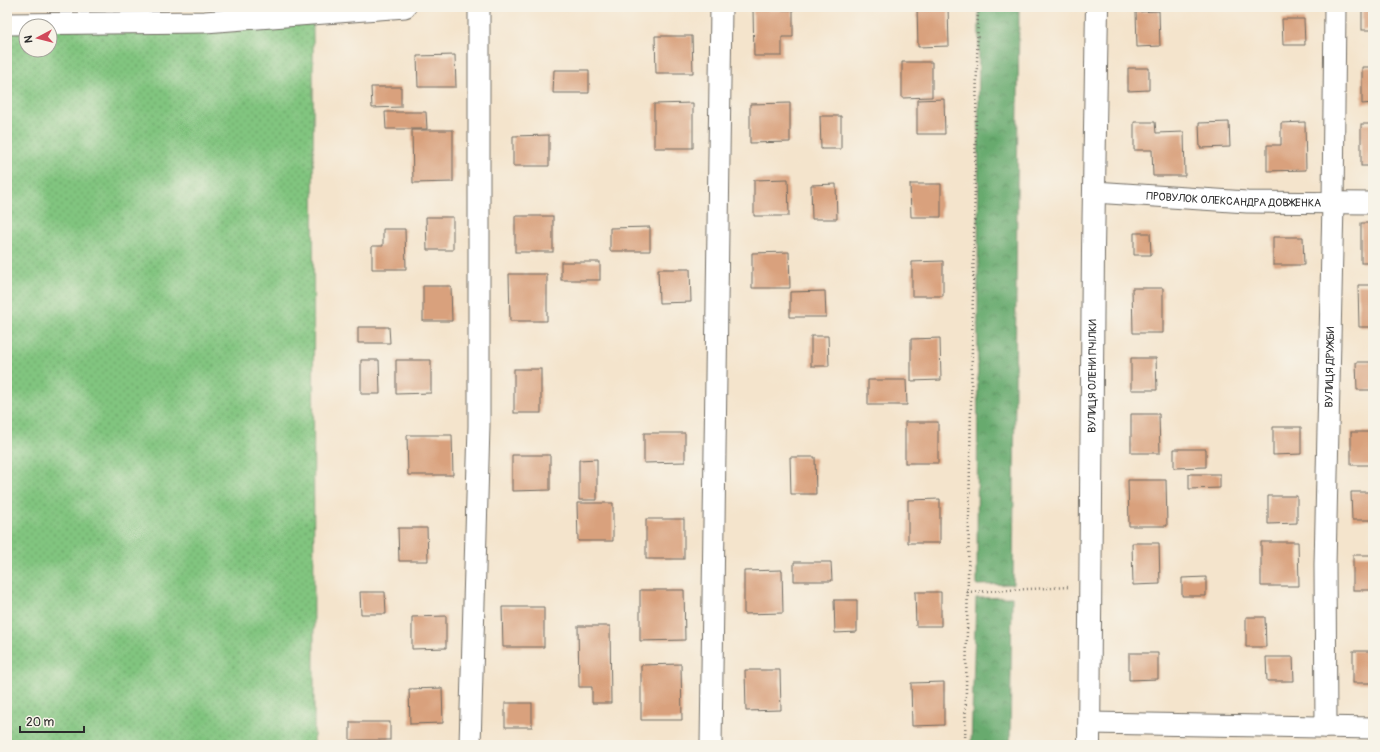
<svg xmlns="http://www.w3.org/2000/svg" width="1380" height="752" font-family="Pangolin,sans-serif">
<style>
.forest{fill:url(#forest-crowns);stroke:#4a6a4c}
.garden{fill:url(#garden-dots);stroke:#567855;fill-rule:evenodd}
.building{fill:#d9a17d}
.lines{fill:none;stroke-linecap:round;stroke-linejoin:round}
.minor-casing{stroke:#716c63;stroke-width:23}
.tertiary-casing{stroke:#716c63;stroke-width:24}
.path{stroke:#716c63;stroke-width:2.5;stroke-dasharray:1 3;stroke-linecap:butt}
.minor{stroke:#fff;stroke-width:21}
.tertiary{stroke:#fff;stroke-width:22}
.labels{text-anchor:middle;stroke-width:3;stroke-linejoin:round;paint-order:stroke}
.street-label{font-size:11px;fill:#2b2b2b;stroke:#f7f3e8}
</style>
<defs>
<pattern id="forest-crowns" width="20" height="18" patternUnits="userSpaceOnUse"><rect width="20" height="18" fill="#68aa6e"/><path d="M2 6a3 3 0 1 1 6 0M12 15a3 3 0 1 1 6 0" fill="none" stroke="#568b5b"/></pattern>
<pattern id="garden-dots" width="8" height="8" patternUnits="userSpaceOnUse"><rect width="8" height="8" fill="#81c57f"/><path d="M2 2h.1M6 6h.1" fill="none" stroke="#6aa068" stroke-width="1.8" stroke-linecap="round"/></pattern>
</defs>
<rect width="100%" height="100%" fill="#f7f3e8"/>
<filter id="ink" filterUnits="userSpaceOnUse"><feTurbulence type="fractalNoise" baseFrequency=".025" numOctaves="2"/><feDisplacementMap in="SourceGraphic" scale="8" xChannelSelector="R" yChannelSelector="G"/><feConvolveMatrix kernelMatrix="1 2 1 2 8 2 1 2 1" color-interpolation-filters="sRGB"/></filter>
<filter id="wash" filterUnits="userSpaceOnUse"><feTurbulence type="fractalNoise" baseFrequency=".012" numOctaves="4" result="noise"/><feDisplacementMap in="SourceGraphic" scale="16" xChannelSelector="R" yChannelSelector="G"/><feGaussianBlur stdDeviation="0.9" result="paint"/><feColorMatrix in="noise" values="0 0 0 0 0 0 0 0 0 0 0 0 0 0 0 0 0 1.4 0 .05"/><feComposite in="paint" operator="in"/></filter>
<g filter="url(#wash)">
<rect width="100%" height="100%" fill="#f4e4cc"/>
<g class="forest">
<polygon points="979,7 1019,7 1013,584 977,585"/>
<polygon points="1012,597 1010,745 971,745 976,598"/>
</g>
<path class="garden" d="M313,14l1,731h-307v-721zM26,26h24v24h-24z"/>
<g id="blocks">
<g class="building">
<polygon points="917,7 948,7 949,46 918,47"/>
<rect x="1362" y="7" width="11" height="23"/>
<polygon points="753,10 793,10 793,37 782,37 782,56 754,56"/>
<polygon points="1159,11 1160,46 1137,47 1136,12"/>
<polygon points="1282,19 1304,19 1305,45 1283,45"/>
<polygon points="655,36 692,36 693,73 656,73"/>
<polygon points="455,55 456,87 418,87 417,56"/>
<polygon points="902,62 932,62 932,97 902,98"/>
<polygon points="1362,67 1373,67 1373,103 1362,104"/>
<polygon points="1128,68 1149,68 1149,90 1128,91"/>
<polygon points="554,70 589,70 589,93 553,93"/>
<polygon points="371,87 401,87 401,107 372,108"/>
<polygon points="944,99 945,134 917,134 917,100"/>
<polygon points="693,103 693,148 654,148 654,104"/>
<polygon points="790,103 790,142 750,143 750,104"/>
<polygon points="385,112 426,112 427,129 386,129"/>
<polygon points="820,116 841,116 841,149 821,149"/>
<polygon points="1134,122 1155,122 1156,133 1184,132 1185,176 1153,176 1152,150 1134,150"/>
<polygon points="1229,122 1230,147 1200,148 1199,123"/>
<polygon points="1305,122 1306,170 1267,171 1267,145 1281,145 1281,123"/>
<rect x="1361" y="124" width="12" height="42"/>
<polygon points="412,130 453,130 453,182 413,183"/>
<polygon points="549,135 549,166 513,166 513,136"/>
<polygon points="788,179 789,216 754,216 754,180"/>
<polygon points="836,184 837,219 812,219 811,185"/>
<polygon points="910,184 941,184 941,217 911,217"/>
<rect x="515" y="216" width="38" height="36"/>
<polygon points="426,217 453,217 453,250 427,250"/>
<rect x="1361" y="223" width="12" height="40"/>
<polygon points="650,227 650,251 610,251 610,228"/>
<polygon points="383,229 405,229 406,269 372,269 372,246 383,246"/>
<polygon points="1134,233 1150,233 1151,255 1134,255"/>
<polygon points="1273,237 1303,237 1304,265 1273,265"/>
<polygon points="789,252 790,288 752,288 752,253"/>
<polygon points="943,261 943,296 912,296 912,262"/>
<rect x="561" y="262" width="39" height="18"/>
<polygon points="658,269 690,269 691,302 659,303"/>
<polygon points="509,274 547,274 547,321 510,321"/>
<polygon points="1358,285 1373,285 1373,327 1359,327"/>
<polygon points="423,286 451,286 452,321 423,321"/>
<polygon points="1132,288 1163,288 1163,333 1133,333"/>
<polygon points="825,291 826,317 790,317 790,292"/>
<polygon points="358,327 389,327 390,343 358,343"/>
<polygon points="811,336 828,336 829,366 811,366"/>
<polygon points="940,338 941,380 911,381 911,339"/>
<polygon points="1131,358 1156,358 1157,390 1131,390"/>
<polygon points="361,360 379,360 380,394 361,394"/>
<polygon points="396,360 431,360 431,393 396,394"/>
<polygon points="1356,362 1373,362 1373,390 1357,390"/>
<rect x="514" y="369" width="27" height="44"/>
<polygon points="868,380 906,380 907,405 868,405"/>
<polygon points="1131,414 1159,414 1160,453 1131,453"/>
<rect x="905" y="422" width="33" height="41"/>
<polygon points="1273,427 1301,427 1301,454 1273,455"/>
<rect x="1351" y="432" width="22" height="33"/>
<polygon points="644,433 685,433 685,462 644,463"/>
<polygon points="407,435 452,435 453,475 408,475"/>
<polygon points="1174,449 1206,449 1206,467 1174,468"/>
<polygon points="512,455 550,455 550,490 512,491"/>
<polygon points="790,457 815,457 816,494 791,494"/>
<polygon points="597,459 597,500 579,500 579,460"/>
<polygon points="1189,474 1220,474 1220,488 1189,489"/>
<polygon points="1128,480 1166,480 1167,526 1129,526"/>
<polygon points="1351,492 1373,492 1373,520 1352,520"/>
<polygon points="1268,496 1297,496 1297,523 1268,524"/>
<polygon points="940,499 940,543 908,543 908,500"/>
<polygon points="577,503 613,503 613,541 578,541"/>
<rect x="646" y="519" width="38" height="40"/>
<polygon points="398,528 427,528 428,561 399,561"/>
<polygon points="1261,542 1298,542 1299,586 1261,586"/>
<polygon points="1132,543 1159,543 1160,584 1133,585"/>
<rect x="1353" y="555" width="20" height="35"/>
<polygon points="794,562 831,562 832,581 794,581"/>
<polygon points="782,570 783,613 744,614 744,571"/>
<polygon points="1206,577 1206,596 1182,596 1182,578"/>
<polygon points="640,590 684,590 685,640 640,641"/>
<polygon points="360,592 385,592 386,614 361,614"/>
<polygon points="915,592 941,592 941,626 916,626"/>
<polygon points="834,600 857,600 857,632 835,633"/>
<polygon points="502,607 544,607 544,647 503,647"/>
<polygon points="446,616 446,648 412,649 412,617"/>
<polygon points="1246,617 1265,617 1266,647 1246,647"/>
<polygon points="578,626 610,626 611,703 592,703 592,687 579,687"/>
<rect x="1353" y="651" width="20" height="32"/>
<polygon points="1129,653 1158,653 1158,679 1129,680"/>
<polygon points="1266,657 1293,657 1294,681 1267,681"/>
<polygon points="681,664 682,720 641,720 641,665"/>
<polygon points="745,670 780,670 781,710 746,711"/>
<polygon points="944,682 944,725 912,726 911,683"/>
<polygon points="442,688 443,723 410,724 409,689"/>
<rect x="505" y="703" width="27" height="24"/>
<rect x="350" y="722" width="40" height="18"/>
</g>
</g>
</g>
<g filter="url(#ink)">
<use href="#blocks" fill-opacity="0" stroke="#716c63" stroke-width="1"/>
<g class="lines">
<g class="minor-casing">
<g id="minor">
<polyline points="7,24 205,22 405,7"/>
<path id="s1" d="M1094,192l153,10 126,1"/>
<polyline points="1090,723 1373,728"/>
<path id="s2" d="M1326,727l-1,-162 8,-362 2,-196"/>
<polyline points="470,745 479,426 479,7"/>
<polyline points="711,745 721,7"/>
</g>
</g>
<g class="tertiary-casing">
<g id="tertiary">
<path id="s3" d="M1089,745l4,-495 4,-243"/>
</g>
</g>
<g class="path">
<polyline points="967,592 1070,587"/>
<polyline points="965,745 978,7"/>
</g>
<use href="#minor" class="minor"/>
<use href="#tertiary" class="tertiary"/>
</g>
</g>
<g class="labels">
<g class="street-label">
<text dy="4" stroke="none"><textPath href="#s1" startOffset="140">ПРОВУЛОК ОЛЕКСАНДРА ДОВЖЕНКА</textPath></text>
<text dy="4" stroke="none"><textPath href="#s2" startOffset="360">ВУЛИЦЯ ДРУЖБИ</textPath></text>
<text dy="4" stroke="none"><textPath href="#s3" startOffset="369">ВУЛИЦЯ ОЛЕНИ ПЧІЛКИ</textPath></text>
</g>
</g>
<rect width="1380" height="752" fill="none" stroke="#f7f3e8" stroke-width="24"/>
<g transform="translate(38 38) rotate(263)"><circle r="19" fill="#f7f3e8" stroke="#a5a39c"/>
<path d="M0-3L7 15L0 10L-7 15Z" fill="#d1495b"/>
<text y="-6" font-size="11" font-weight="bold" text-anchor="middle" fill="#2b2b2b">N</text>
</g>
<path d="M20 726v6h64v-6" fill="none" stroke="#2b2b2b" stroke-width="2"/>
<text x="26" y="726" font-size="12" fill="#2b2b2b" stroke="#f7f3e8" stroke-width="3" paint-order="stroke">20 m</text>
</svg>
